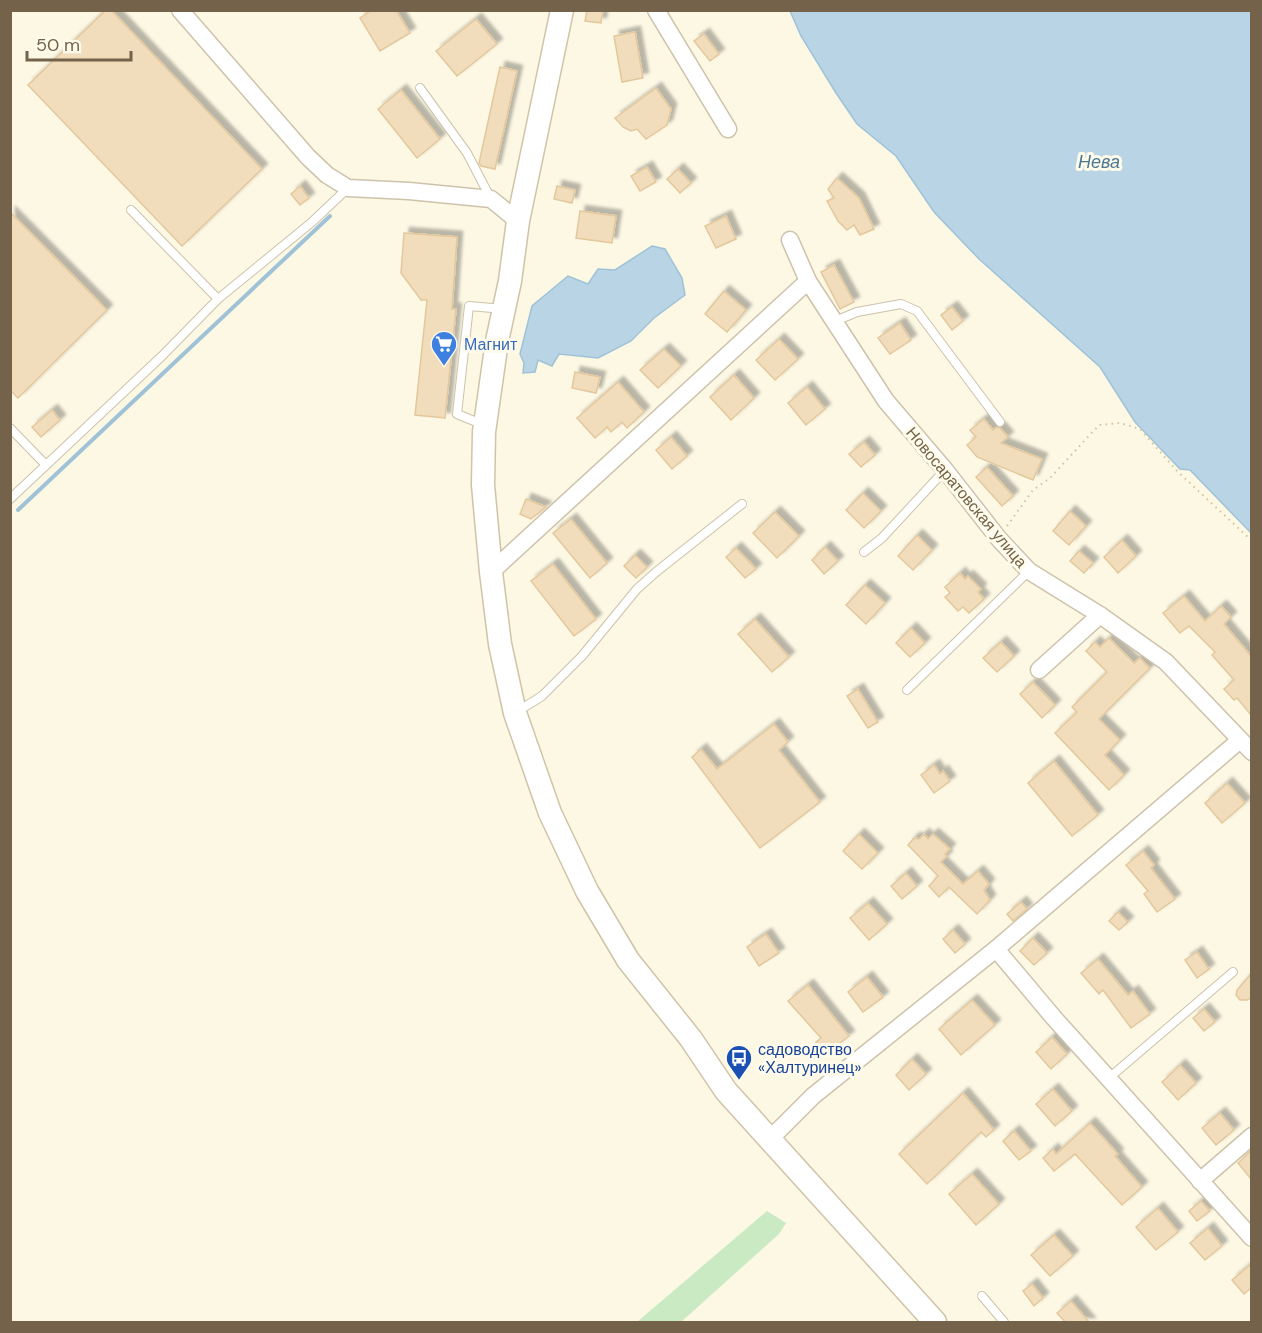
<svg xmlns="http://www.w3.org/2000/svg" width="1262" height="1333" font-family="'DM Sans',sans-serif">
<style>
.green{fill:#caeac3}
.water{fill:#b9d5e5;stroke:#9fc2d7;stroke-width:1.5}
.lines{fill:none;stroke-linecap:round;stroke-linejoin:round}
.stream{stroke:#9fc2d7;stroke-width:4}
.building{fill:#f1ddbc;stroke:#e4c89c;stroke-width:1.5;filter:url(#shadow)}
.lane-casing{stroke:#cec2ab;stroke-width:10}
.street-casing{stroke:#cec2ab;stroke-width:19}
.secondary-casing{stroke:#d0c3a8;stroke-width:25}
.path{stroke:#d6c19f;stroke-width:2;stroke-dasharray:1.5 4.5;stroke-linecap:butt}
.lane{stroke:#fff;stroke-width:8}
.street{stroke:#fff;stroke-width:16}
.secondary{stroke:#fff;stroke-width:22}
.labels{text-anchor:middle;stroke-width:6;stroke-linejoin:round;paint-order:stroke}
.shop-label{font-size:16px;fill:#366cbe;stroke:#fffbea;text-anchor:start}
.street-label{font-size:16px;fill:#74634a;stroke:#fffbea}
.transit-label{font-size:16px;fill:#164399;stroke:#fffbea;text-anchor:start}
.water-label{font-size:18px;font-style:italic;fill:#4a7896;stroke:#fffbea}
</style>
<defs>
<filter id="shadow"><feDropShadow dx="5.5" dy="-5.5" stdDeviation="1.5" flood-color="#0004"/></filter>
</defs>
<rect width="100%" height="100%" fill="#fcf8e4"/>
<polygon class="green" points="767,1211 786,1223 779,1234 681,1322 637,1322"/>
<g class="water">
<polygon points="790,11 1251,11 1251,533 1190,470 1180,469 1135,422 1100,367 979,259 934,212 896,156 857,124 836,93 801,36"/>
<polygon points="652,246 665,249 682,278 685,295 654,318 631,341 598,358 559,354 552,366 538,360 535,372 523,373 524,363 520,354 532,306 568,276 588,284 598,269 615,270"/>
</g>
<g class="lines">
<polyline class="stream" points="18,510 330,216"/>
</g>
<g class="building">
<polygon points="106,10 111,10 262,169 182,246 28,85"/>
<polygon points="372,10 396,10 410,33 380,51 360,18"/>
<polygon points="587,10 603,10 601,23 585,21"/>
<polygon points="476,19 497,44 457,76 436,51"/>
<polygon points="635,32 643,78 622,82 614,36"/>
<polygon points="704,34 719,54 710,61 694,41"/>
<polygon points="500,67 517,71 495,169 481,166 479,163"/>
<polygon points="656,88 671,109 667,125 646,139 637,129 631,131 623,127 615,118"/>
<polygon points="401,90 440,139 417,158 378,109"/>
<polygon points="647,167 656,182 640,191 631,176"/>
<polygon points="678,169 691,183 680,193 667,179"/>
<polygon points="837,178 859,198 874,229 860,235 854,225 847,230 838,221 827,201 834,198 828,189"/>
<polygon points="300,186 309,198 300,205 291,194"/>
<polygon points="557,186 575,190 572,203 554,199"/>
<polygon points="580,211 616,216 612,243 576,238"/>
<polygon points="10,212 107,310 18,398 10,390"/>
<polygon points="726,216 736,239 716,248 705,226"/>
<polygon points="404,233 457,237 452,309 456,309 445,418 415,415 427,300 421,300 401,273"/>
<polygon points="834,265 854,302 840,309 821,272"/>
<polygon points="724,291 746,310 727,332 705,314"/>
<polygon points="952,307 963,321 952,330 941,315"/>
<polygon points="900,323 911,340 890,354 878,338"/>
<polygon points="779,339 798,359 775,380 756,360"/>
<polygon points="664,349 681,366 658,388 640,370"/>
<polygon points="575,372 600,377 596,393 572,388"/>
<polygon points="734,375 754,398 731,420 710,397"/>
<polygon points="618,382 644,412 627,428 622,422 611,432 607,427 595,438 577,418"/>
<polygon points="807,387 825,409 806,425 788,403"/>
<polygon points="52,410 60,420 41,437 32,427"/>
<polygon points="984,419 993,430 997,427 1000,428 1008,437 1001,443 1042,459 1033,480 977,457 967,445 976,437 970,430"/>
<polygon points="671,437 687,456 672,469 656,450"/>
<polygon points="864,442 875,455 861,467 849,454"/>
<polygon points="987,467 1013,496 1002,506 976,477"/>
<polygon points="863,493 881,511 864,528 846,510"/>
<polygon points="526,499 546,507 531,519 520,514"/>
<polygon points="1070,511 1086,526 1069,545 1053,531"/>
<polygon points="775,512 799,536 777,558 753,533"/>
<polygon points="571,519 607,563 590,578 553,533"/>
<polygon points="917,535 932,550 913,570 898,556"/>
<polygon points="1122,540 1136,556 1118,573 1104,557"/>
<polygon points="825,547 838,561 824,574 812,560"/>
<polygon points="736,548 756,569 745,578 726,557"/>
<polygon points="1079,551 1093,563 1084,573 1070,561"/>
<polygon points="635,555 647,567 636,578 624,566"/>
<polygon points="553,564 596,619 574,636 531,581"/>
<polygon points="960,573 965,579 968,576 981,589 978,592 984,599 969,613 963,607 958,611 945,597 950,593 945,587"/>
<polygon points="865,585 885,603 866,624 846,605"/>
<polygon points="1184,596 1205,621 1221,606 1231,617 1224,624 1251,656 1251,715 1237,698 1234,700 1224,689 1234,680 1212,655 1215,652 1189,626 1180,633 1163,613"/>
<polygon points="755,619 789,657 772,672 738,634"/>
<polygon points="911,628 925,643 910,657 896,643"/>
<polygon points="1109,638 1134,663 1140,658 1150,668 1099,719 1120,740 1105,755 1124,775 1109,790 1055,733 1077,712 1072,707 1107,672 1086,651 1095,642 1100,647"/>
<polygon points="1001,642 1014,656 997,672 983,658"/>
<polygon points="1033,682 1055,705 1042,718 1020,694"/>
<polygon points="858,689 878,722 868,728 847,696"/>
<polygon points="774,724 788,742 779,750 820,802 760,848 692,757 701,749 717,769"/>
<polygon points="1054,761 1098,815 1072,836 1028,783"/>
<polygon points="934,765 940,774 943,771 950,781 934,793 921,775"/>
<polygon points="1227,783 1245,803 1222,823 1205,803"/>
<polygon points="859,834 878,853 862,869 843,851"/>
<polygon points="924,834 928,839 933,834 950,849 945,854 947,856 941,862 963,884 978,871 989,884 984,890 990,900 977,914 949,887 939,897 929,886 938,876 908,845 914,838 919,839"/>
<polygon points="1143,851 1154,865 1151,868 1175,899 1157,912 1144,894 1148,891 1126,865"/>
<polygon points="906,873 917,886 902,899 891,886"/>
<polygon points="1021,902 1027,909 1013,921 1007,914"/>
<polygon points="868,903 887,924 869,940 850,918"/>
<polygon points="1118,912 1128,922 1119,930 1109,921"/>
<polygon points="953,930 965,944 955,953 943,939"/>
<polygon points="766,934 779,953 759,966 747,947"/>
<polygon points="1033,938 1047,953 1034,965 1020,951"/>
<polygon points="1197,952 1209,969 1197,978 1185,960"/>
<polygon points="1098,959 1128,995 1133,991 1150,1014 1131,1028 1103,990 1099,994 1081,973"/>
<polygon points="1251,974 1251,998 1247,1000 1240,1000 1236,995 1237,990"/>
<polygon points="867,977 883,997 863,1012 848,992"/>
<polygon points="808,985 849,1036 826,1054 816,1042 821,1038 788,1001"/>
<polygon points="972,1000 995,1025 961,1055 939,1029"/>
<polygon points="1204,1009 1215,1022 1204,1031 1193,1018"/>
<polygon points="1052,1037 1067,1054 1051,1069 1036,1052"/>
<polygon points="912,1059 926,1074 909,1090 896,1075"/>
<polygon points="1180,1065 1196,1083 1178,1100 1162,1082"/>
<polygon points="1053,1089 1072,1111 1055,1126 1036,1104"/>
<polygon points="963,1093 994,1130 986,1137 981,1132 927,1184 899,1154"/>
<polygon points="1220,1113 1234,1130 1216,1145 1202,1128"/>
<polygon points="1090,1123 1118,1154 1115,1156 1142,1187 1122,1205 1075,1154 1054,1171 1043,1158 1053,1149 1056,1154"/>
<polygon points="1014,1131 1031,1151 1019,1160 1003,1141"/>
<polygon points="1251,1151 1251,1179 1238,1163"/>
<polygon points="972,1174 999,1204 976,1225 949,1194"/>
<polygon points="1201,1201 1210,1211 1197,1221 1189,1211"/>
<polygon points="1158,1208 1178,1232 1156,1250 1136,1227"/>
<polygon points="1208,1228 1222,1246 1205,1260 1190,1243"/>
<polygon points="1054,1235 1073,1256 1050,1276 1031,1255"/>
<polygon points="1251,1264 1251,1288 1244,1294 1232,1280"/>
<polygon points="1032,1284 1043,1298 1034,1306 1023,1291"/>
<polygon points="1071,1301 1090,1323 1066,1323 1057,1313"/>
</g>
<g class="lines">
<g class="lane-casing">
<g id="lane">
<polyline points="420,88 467,153 491,199"/>
<polyline points="131,210 218,299"/>
<polyline points="835,321 857,312 901,304 917,311 1000,422"/>
<polyline points="484,425 457,414 469,306 504,309"/>
<polyline points="10,428 46,465"/>
<polyline points="10,499 162,356 218,299 312,222 348,188"/>
<polyline points="864,552 882,538 945,470"/>
<polyline points="907,690 1029,571"/>
<polyline points="515,713 542,696 582,656 637,589 656,572 742,504"/>
<polyline points="1109,1078 1233,972"/>
<polyline points="982,1296 1004,1322"/>
</g>
</g>
<g class="street-casing">
<g id="street">
<polyline points="180,10 308,157 327,175 348,188 409,191 491,199 518,221"/>
<polyline points="656,10 728,129"/>
<polyline points="790,240 808,281 886,401 945,470 999,539 1029,571 1100,615 1166,662 1252,752"/>
<polyline points="491,572 808,281"/>
<polyline points="1039,670 1100,615"/>
<polyline points="996,949 1054,1018 1252,1238"/>
<polyline points="770,1139 813,1096 996,949 1240,740"/>
<polyline points="1200,1181 1252,1136"/>
</g>
</g>
<g class="secondary-casing">
<polyline id="secondary" points="562,10 518,221 510,281 497,341 484,432 483,485 491,572 500,644 515,713 550,813 587,891 628,960 691,1039 726,1091 935,1322"/>
</g>
<polyline class="path" points="1007,526 1033,490 1050,478 1099,425 1120,423 1140,429 1176,470 1252,541"/>
<use href="#lane" class="lane"/>
<use href="#street" class="street"/>
<use href="#secondary" class="secondary"/>
</g>
<defs>
<g id="supermarket-pin" transform="scale(1.35)"><path d="M0 17L-7.5 6A9.5 9.5 0 1 1 7.5 6Z" fill="#3f7fe0" stroke="#fffbea"/><path d="M-6-5.5h2.5l.6 2H6L4.5 2H-2.5L-4.4-4H-6ZM-1.5 3.2a1.3 1.3 0 1 0 .1 0ZM3 3.2a1.3 1.3 0 1 0 .1 0Z" fill="#fff"/></g>
<g id="bus-pin" transform="scale(1.35)"><path d="M0 17L-7.5 6A9.5 9.5 0 1 1 7.5 6Z" fill="#1a4fb4" stroke="#fffbea"/><path d="M-5-6H5V4H4V6H2V4H-2V6H-4V4H-5ZM-3.5-4V0h7V-4ZM-3.5 1.2v1.5H-2V1.2ZM2 1.2v1.5H3.5V1.2Z" fill="#fff"/></g>
</defs>
<g fill-rule="evenodd">
<use href="#supermarket-pin" x="444" y="344"/>
<use href="#bus-pin" x="739" y="1058"/>
</g>
<g class="labels">
<g class="shop-label">
<text x="464" y="350">Магнит</text>
</g>
<g class="street-label">
<text transform="translate(967 497) rotate(50)" y="6">Новосаратовская улица</text>
</g>
<g class="transit-label">
<text x="758" y="1055">садоводство<tspan x="758" dy="18">«Халтуринец»</tspan></text>
</g>
<g class="water-label">
<text x="1099" y="168">Нева</text>
</g>
</g>
<rect width="1262" height="1333" fill="none" stroke="#74634a" stroke-width="24"/>
<path d="M27 51v9h104v-9" fill="none" stroke="#74634a" stroke-width="3"/>
<text x="36" y="51" font-size="18" fill="#74634a" stroke="#fffbea" stroke-width="4.5" paint-order="stroke">50 m</text>
</svg>
